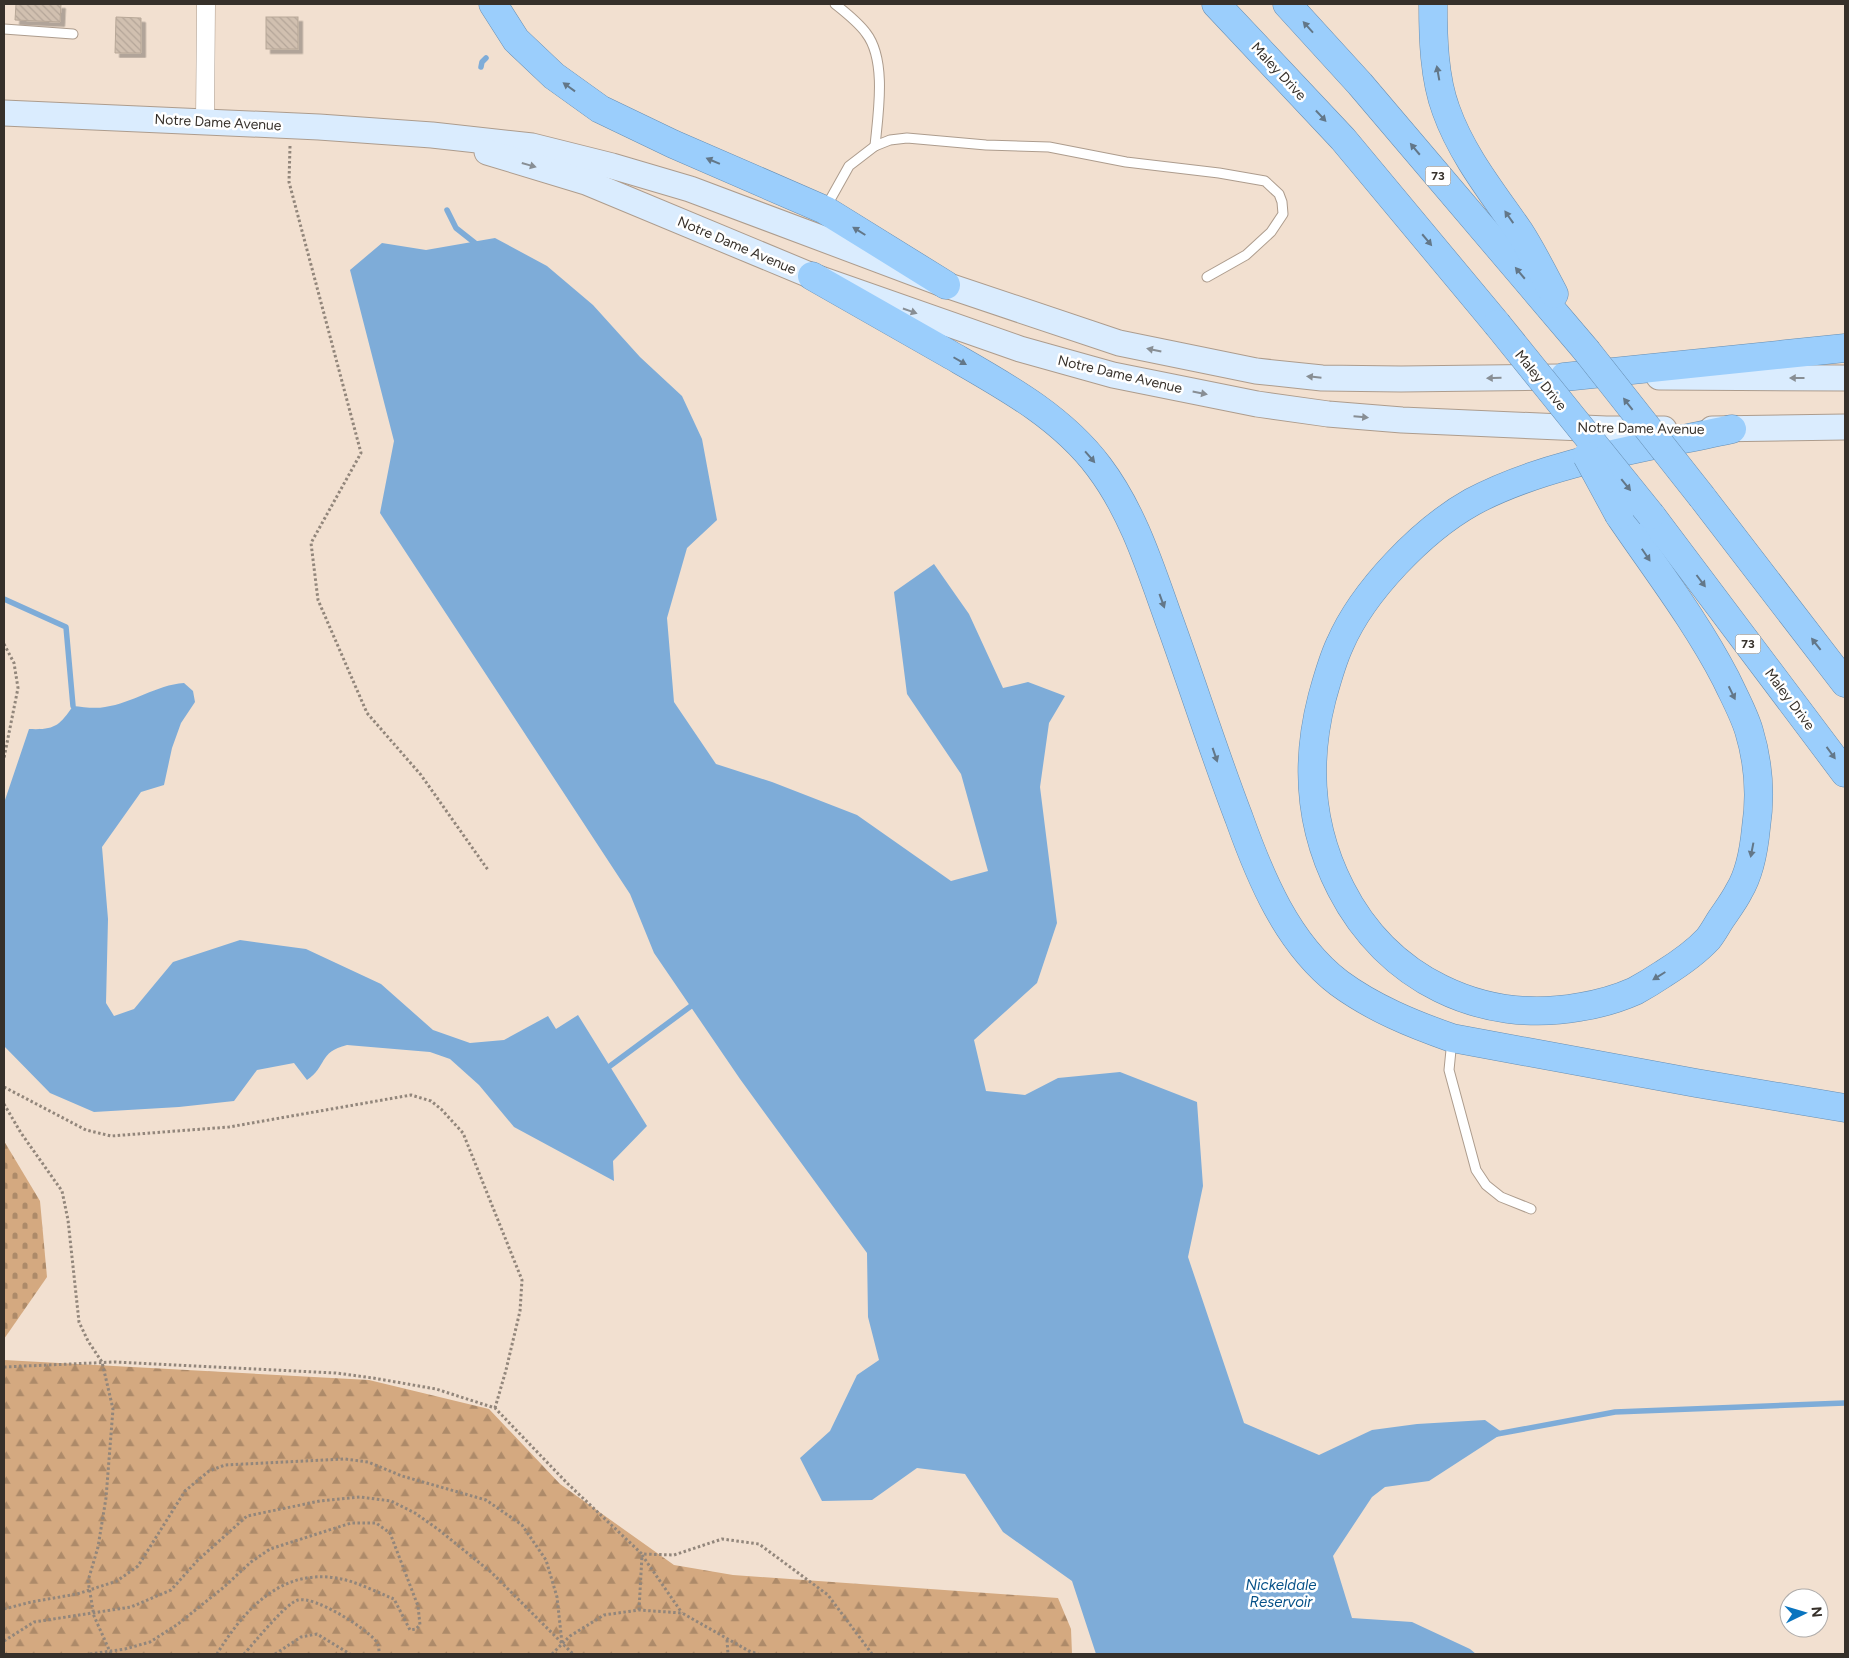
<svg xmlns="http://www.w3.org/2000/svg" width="1849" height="1658" font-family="Figtree,sans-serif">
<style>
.forest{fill:url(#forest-firs)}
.cemetery{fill:url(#cemetery-stones)}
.water{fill:#7eacd8}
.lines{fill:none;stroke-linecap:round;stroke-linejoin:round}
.stream{stroke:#7eacd8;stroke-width:5.5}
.building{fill:url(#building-back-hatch);stroke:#b7a797;filter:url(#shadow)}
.service-casing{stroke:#ad9c8d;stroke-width:11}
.minor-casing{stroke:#ad9c8d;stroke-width:19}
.secondary-casing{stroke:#ad9c8d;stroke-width:27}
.trunk-casing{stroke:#678eb2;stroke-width:29}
.path{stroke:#92867b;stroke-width:3;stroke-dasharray:2.5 2.5;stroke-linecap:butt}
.service{stroke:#fff;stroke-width:9}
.minor{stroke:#fff;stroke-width:18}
.secondary{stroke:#daecfe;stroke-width:25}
.trunk{stroke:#9bcefc;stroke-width:28}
.trunk-bridge-casing{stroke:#678eb2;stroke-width:29;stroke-linecap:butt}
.trunk-bridge{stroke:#9bcefc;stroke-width:28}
.oneway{fill:#637788}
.oneway2{fill:#888e94}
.labels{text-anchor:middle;stroke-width:5;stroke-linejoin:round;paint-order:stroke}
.shield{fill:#fff;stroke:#726e6a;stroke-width:1}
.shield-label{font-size:12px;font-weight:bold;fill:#36302a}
.street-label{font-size:14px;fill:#36302a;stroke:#fff}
.water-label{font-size:15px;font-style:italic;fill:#065188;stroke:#fff}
</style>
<defs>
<pattern id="forest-firs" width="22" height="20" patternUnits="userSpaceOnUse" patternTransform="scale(1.25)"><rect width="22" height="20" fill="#d4a980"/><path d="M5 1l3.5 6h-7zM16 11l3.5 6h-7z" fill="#ad8a69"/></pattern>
<pattern id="cemetery-stones" width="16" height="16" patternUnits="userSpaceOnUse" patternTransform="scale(1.25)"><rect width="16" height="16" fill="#d4a980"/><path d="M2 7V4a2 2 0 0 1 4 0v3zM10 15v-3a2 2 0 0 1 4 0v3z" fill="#ad8a69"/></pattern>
<pattern id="building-back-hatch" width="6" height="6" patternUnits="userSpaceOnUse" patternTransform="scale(1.25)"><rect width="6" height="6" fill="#d1c0b0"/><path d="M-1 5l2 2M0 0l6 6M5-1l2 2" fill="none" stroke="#b4a598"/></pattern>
<filter id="shadow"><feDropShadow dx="4.5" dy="4.5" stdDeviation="0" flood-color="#0004"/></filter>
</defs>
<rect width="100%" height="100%" fill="#f2e0d0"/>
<polygon class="forest" points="4,1360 369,1380 489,1409 560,1484 674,1565 733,1575 1058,1598 1071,1629 1072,1654 4,1654"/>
<polygon class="cemetery" points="4,1141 40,1201 47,1277 4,1339"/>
<g class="water">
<polygon points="495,238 547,266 593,305 640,357 682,396 702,439 717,520 687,548 667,618 674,702 716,764 772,782 857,815 951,881 988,871 961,774 907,694 894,592 934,564 969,614 1003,688 1028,682 1065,696 1049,723 1040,787 1057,923 1037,983 974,1040 986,1091 1025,1095 1058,1078 1120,1072 1197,1102 1203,1186 1188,1257 1244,1423 1319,1455 1372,1430 1417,1424 1485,1420 1503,1433 1429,1481 1385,1487 1372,1497 1333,1556 1352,1618 1412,1622 1470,1649 1476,1654 1096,1654 1072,1581 1003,1532 965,1474 917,1468 872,1500 822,1501 800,1458 830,1431 857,1375 879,1360 868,1317 867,1253 740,1079 654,953 630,894 380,513 394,441 350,270 382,243 426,250"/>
<path d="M184,683l9,8 2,11 -14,21 -9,25 -8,37 -23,7 -39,55 6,72 -2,84 8,13 20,-7 39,-47 67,-22 66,9 75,35 52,46 37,13 34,-3 44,-24 8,13 22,-14 69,111 -34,35 1,20 -100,-54 -35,-42 -29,-26 -20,-7 -83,-7c-29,7 -20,22 -40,35l-13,-17 -37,7 -23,31 -55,6 -85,5 -44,-19 -46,-47v-243l25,-74c26,1 30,-3 44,-23 10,1 22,3 32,1 28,-4 51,-22 79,-24z"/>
</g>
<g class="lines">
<g class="stream">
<polyline points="481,67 482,62 486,58"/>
<polyline points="447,210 456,228 480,247"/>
<polyline points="4,599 66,627 73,706"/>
<polyline points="610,1066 691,1006"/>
<polyline points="1497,1434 1615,1412 1845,1403"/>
</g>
</g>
<g class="building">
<polygon points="16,4 61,4 60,22 15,20"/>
<polygon points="116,17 141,18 141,53 115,53"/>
<rect x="266" y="17" width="32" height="32"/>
</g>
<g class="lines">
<g class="service-casing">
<g id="service">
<path d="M835,4c10,8 23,18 31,29 21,27 12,81 9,113"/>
<polyline points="4,29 73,34"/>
<polyline points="826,207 849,166 875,146 890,140 907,138 986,145 1049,147 1126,162 1219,173 1265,181 1279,194 1282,202 1283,214 1271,232 1246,255 1207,277"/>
<polyline points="1452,1040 1449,1070 1476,1170 1486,1185 1501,1197 1531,1209"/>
</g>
</g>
<g class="minor-casing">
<polyline id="minor" points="205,121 206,4"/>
</g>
<g class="secondary-casing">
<g id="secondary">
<polyline points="4,113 319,127 432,135 532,146 612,166 690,189 946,285 1119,343 1256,371 1322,378 1401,379 1557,377"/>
<polyline points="487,152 586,182 812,276 1020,349 1113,375 1257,404 1328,414 1402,420 1606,429 1664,429"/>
<polyline points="1659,377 1845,378"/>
<polyline points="1712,429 1845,427"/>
</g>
</g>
<g class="trunk-casing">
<g id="trunk">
<polyline points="493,4 516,40 554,76 600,109 673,144 825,210 946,285"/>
<polyline points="1216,4 1343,139 1497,324"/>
<polyline points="1287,4 1360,84 1586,350"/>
<path d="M1433,4c0,33 1,74 13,106 16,45 46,82 73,121 13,20 24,42 35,63"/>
<path d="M812,276c45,26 91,52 137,78 54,31 112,62 150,113 34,45 51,100 70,153 24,66 45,133 70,198 21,59 48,125 100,165 34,25 73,41 113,55l244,45 149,25"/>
<polyline points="1564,377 1845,348"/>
<polyline points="1702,497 1845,683"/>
<path d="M1619,515c36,53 77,106 107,164 8,17 18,35 23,52 10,33 12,64 7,97 -2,21 -6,45 -17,63 -5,10 -12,19 -18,28 -4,6 -8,14 -13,20 -13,14 -29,25 -45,35 -9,6 -19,12 -28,17 -18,8 -36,13 -55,16 -99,18 -193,-28 -239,-118 -31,-60 -36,-125 -19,-191 5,-18 10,-37 18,-54 23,-53 82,-114 132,-142 74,-40 178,-55 260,-73"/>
<polyline points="1651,515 1845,773"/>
</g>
</g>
<g class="path">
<polyline points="290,146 289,182 361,453 311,543 318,600 367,713 421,775 488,870"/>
<polyline points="4,644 14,663 18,688 4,758"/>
<polyline points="4,1087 86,1130 111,1136 229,1127 411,1095 431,1101 441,1109 463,1133 522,1280 520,1311 506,1370 495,1408"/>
<polyline points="4,1104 21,1133 62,1191 68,1220 79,1322 88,1341 102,1362 113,1409 106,1498 98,1547 88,1581 94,1616 111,1654"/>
<polyline points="4,1367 114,1362 336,1373 373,1378 436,1389 495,1408 567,1483 642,1554 674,1555 722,1539 759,1544 828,1595 872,1654"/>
<polyline points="642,1555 682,1613"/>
<polyline points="4,1609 31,1602 77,1594 117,1581 138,1566 185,1491 209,1471 225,1465 345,1459 368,1462 402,1476 486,1500 522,1525 546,1560 557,1597 562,1643"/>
<polyline points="639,1610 642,1555"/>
<polyline points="727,1640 728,1654"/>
<polyline points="4,1641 34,1622 131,1607 171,1590 198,1560 247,1516 320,1501 360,1497 391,1501 415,1513 439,1530 492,1573 573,1654"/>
<path d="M90,1654l35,-5 25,-7 28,-18 46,-37 27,-25 19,-13 81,-26h25l14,10 28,73 2,19 -4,4 -6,1 -16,-31c-18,-7 -38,-18 -58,-21 -56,-9 -93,33 -119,76"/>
<path d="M244,1654c10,-11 42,-51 54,-54 17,-4 66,27 77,40 4,4 4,9 4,14"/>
<polyline points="275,1654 301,1637 317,1634 350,1654"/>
<polyline points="552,1654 570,1636 604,1615 639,1610 682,1613 749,1651 758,1654"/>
</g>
<use href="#service" class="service"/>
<use href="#minor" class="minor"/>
<use href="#secondary" class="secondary"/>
<use href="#trunk" class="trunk"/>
<g class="trunk-bridge-casing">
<g id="trunk-bridge">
<polyline points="1497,324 1651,515"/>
<polyline points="1586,350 1702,497"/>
<polyline points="1587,456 1619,515"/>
</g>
</g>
<use href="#trunk-bridge" class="trunk-bridge"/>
</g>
<defs><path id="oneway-solid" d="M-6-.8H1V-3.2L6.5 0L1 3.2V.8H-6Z" transform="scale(1.25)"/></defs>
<g class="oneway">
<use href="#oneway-solid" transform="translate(1308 27) rotate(-132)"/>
<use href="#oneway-solid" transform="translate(1438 73) rotate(-100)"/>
<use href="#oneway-solid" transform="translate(569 87) rotate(-144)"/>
<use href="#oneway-solid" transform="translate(1321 116) rotate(47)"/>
<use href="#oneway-solid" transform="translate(1415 149) rotate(-130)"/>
<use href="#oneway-solid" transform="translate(713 161) rotate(-157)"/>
<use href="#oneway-solid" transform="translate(1509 217) rotate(-125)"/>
<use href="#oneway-solid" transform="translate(859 231) rotate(-148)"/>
<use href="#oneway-solid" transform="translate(1427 240) rotate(50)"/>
<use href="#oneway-solid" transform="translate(1520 273) rotate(-130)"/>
<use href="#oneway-solid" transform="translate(960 361) rotate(30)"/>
<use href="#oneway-solid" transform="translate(1628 404) rotate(-128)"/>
<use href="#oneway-solid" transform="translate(1090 457) rotate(49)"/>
<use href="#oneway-solid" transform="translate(1626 485) rotate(51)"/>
<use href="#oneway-solid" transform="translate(1646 555) rotate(56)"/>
<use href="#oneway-solid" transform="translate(1701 581) rotate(53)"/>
<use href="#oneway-solid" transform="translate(1162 601) rotate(70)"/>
<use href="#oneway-solid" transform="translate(1816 644) rotate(-128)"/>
<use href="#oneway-solid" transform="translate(1732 693) rotate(64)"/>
<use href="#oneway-solid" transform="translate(1831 753) rotate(54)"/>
<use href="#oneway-solid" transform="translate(1215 755) rotate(71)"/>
<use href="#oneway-solid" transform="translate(1752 850) rotate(101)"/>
<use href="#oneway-solid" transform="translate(1659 976) rotate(148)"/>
</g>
<g class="oneway2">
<use href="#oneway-solid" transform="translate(529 165) rotate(16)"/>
<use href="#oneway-solid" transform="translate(910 311) rotate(19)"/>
<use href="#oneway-solid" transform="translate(1154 350) rotate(-168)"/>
<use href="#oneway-solid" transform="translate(1314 377) rotate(-174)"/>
<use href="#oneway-solid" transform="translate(1494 378) rotate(179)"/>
<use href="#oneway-solid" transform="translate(1797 378) rotate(180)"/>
<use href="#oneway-solid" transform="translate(1200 393) rotate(11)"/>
<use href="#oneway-solid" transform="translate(1361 417) rotate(5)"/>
</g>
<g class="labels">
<g class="shield">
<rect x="1425.5" y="166.5" width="25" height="19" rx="4"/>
<rect x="1735.5" y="634.5" width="25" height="19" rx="4"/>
</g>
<g class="shield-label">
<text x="1438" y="180">73</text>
<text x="1748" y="648">73</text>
</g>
<g class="street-label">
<text transform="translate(1279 71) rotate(47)" y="5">Maley Drive</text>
<text transform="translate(218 122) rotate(3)" y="5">Notre Dame Avenue</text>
<text transform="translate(737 245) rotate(23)" y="5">Notre Dame Avenue</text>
<text transform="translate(1120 374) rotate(13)" y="5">Notre Dame Avenue</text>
<text transform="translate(1541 380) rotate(51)" y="5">Maley Drive</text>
<text transform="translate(1641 428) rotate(1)" y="5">Notre Dame Avenue</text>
<text transform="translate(1790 699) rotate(53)" y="5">Maley Drive</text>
</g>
<g class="water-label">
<text x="1281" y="1590">Nickeldale<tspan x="1281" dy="17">Reservoir</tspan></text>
</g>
</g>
<rect width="1849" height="1658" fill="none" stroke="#36302a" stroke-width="10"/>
<g transform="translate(1804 1613) rotate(85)"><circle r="24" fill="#ffffff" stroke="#afacaa"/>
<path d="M0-4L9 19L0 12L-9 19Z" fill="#0974bf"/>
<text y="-8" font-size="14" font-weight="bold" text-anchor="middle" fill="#36302a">N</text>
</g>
</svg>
